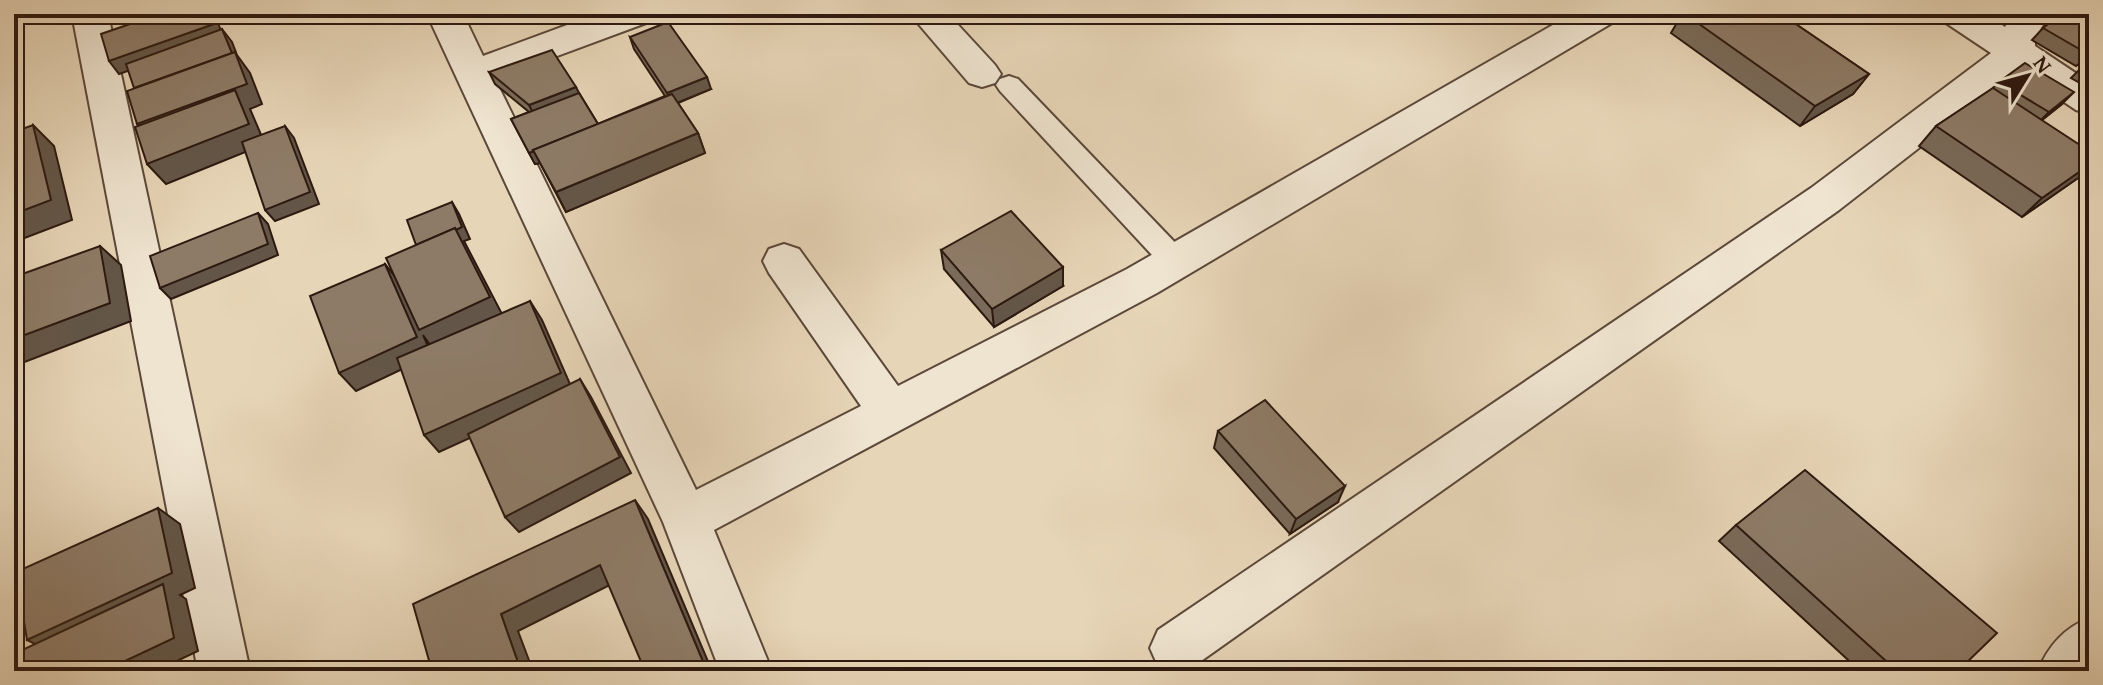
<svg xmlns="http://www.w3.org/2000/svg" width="2103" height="685" font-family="'Gentium Book Plus',serif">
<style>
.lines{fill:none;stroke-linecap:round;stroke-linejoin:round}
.lane-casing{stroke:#5c483a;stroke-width:4}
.street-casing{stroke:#5c483a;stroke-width:4}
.lane{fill:#efe4d0;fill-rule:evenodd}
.street{fill:#efe4d0;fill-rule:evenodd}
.wall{fill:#7a6a59;stroke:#2d1910;stroke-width:2}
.shaded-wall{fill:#635648;stroke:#2d1910;stroke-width:2}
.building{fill:#8e7b67;stroke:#2d1910;stroke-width:2}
</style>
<rect width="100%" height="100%" fill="#e7d5b7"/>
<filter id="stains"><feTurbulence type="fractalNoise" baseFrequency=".0025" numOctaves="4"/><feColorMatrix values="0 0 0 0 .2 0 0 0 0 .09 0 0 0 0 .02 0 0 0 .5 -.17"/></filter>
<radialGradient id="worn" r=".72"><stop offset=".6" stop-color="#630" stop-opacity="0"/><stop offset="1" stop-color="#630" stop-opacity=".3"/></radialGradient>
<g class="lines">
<g class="lane-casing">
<polygon id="lane" points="1009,76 1018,79 1185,253 1189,261 1185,269 1175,272 1165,269 1000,91 996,85 1000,79"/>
</g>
<g class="street-casing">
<g id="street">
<polygon points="72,14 108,14 250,671 198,671"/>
<polygon points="427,14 463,14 483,56 597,14 651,14 646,23 495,79 696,490 861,406 769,273 763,261 769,249 784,244 799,249 898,386 1127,269 1572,14 1617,14 1612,23 1157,293 714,530 772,671 720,671 663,522"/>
<polygon points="910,14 948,14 995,65 1001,74 995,83 982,87 969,83"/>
<polygon points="1941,14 1985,14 2005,27 2013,14 2049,14 2035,39 2035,46 2089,82 2089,114 2076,110 2018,71 1839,210 1194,666 1181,671 1158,666 1150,648 1158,630 1811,188 1991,53 1946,23"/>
<path d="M2089,618v53h-51c10,-25 26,-43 51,-53z"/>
</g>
</g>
<use href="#lane" class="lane"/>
<use href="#street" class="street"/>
</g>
<g class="wall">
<polygon points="1682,14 1781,14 1869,74 1853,94 1800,126 1671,33"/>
<polygon points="2061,14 2089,56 2076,66 2032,40 2043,28"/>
<polygon points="630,37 711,89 678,103 698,133 705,153 566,212 540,163 535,164 511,119 529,112 495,84 489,72 579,93 598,124 665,96 634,49"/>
<polygon points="2089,60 2089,88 2071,78"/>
<polygon points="1999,82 2062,104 2042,120 2078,178 2022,217 1919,146 1936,126 1992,89"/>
<polygon points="941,250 1063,286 994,327 944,269"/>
<polygon points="1218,431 1338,502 1290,534 1214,448"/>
<polygon points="1736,525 1958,671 1860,671 1719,541"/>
</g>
<g class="shaded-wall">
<polygon points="211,14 215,14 223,37 119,74 109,61"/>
<polygon points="222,29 232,42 237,55 250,73 262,104 250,109 265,144 166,184 147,164 156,145 137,124"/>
<polygon points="1869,74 1853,94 1800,126 1815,106"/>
<polygon points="707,77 711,89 672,105 667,93"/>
<polygon points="576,87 582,99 535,117 529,105"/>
<polygon points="2074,92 2062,104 2037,124 2049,112"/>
<polygon points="33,125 54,146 72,220 14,242 14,214"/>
<polygon points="285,126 294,138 319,204 275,221 265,210"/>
<polygon points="698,133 705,153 566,212 556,192"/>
<polygon points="534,151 540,163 535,164 529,153"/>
<polygon points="2089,165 2089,168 2078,178 2022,217 2042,198"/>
<polygon points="452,202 459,214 470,239 464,241 503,316 433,349 423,335 432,355 356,391 339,373 385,264 400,283 424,257"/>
<polygon points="258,213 268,224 278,255 171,299 160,288"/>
<polygon points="100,246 121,265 131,321 14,366 14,339"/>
<polygon points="1063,267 1063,286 994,327 992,309"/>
<polygon points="530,301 542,320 573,391 439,452 424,435"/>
<polygon points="580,379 591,397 631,473 519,532 505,517"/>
<polygon points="1345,486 1338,502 1290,534 1296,519"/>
<polygon points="635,500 648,519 712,671 707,671"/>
<polygon points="158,508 180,524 195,588 180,595 186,599 198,651 156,671 104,671 55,654 27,640"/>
<polygon points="600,565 614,583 518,631 533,671 521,671 501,614"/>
</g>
<g class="building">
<polygon points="159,14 211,14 214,24 109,61 101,34"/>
<polygon points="1685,14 1781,14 1869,74 1815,106"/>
<polygon points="2061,14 2089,14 2089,53 2088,54 2043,28"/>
<polygon points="668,22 707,77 667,93 630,37"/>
<polygon points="222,29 232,53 134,88 126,64"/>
<polygon points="552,50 576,87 529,105 489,72"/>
<polygon points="235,52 247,84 137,124 127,91"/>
<polygon points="2025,63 2074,92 2049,112 1999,82"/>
<polygon points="1993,88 2089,151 2089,165 2042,198 1936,126"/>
<polygon points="235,90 249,124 147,164 135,127"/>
<polygon points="579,93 598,124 533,150 534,151 529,153 511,119"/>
<polygon points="672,94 698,133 556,192 533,150"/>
<polygon points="33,125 51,200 14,214 14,132"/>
<polygon points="285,126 310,192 265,210 242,142"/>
<polygon points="452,202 462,227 456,230 455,228 416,245 407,220"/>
<polygon points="1011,211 1063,267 992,309 941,250"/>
<polygon points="258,213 268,244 160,288 150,256"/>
<polygon points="455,228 490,297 419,330 386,258"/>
<polygon points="100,246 110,303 14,339 14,277"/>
<polygon points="385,264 417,337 339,373 310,296"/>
<polygon points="530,301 561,373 424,435 397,358"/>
<polygon points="580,379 620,457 505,517 468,434"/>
<polygon points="1265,400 1345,486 1296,519 1218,431"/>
<polygon points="1805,470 1997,633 1958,671 1897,671 1736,525"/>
<polygon points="635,500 707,671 645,671 600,565 501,614 521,671 432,671 413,604"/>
<polygon points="158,508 172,573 27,640 16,572"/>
<polygon points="163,584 174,638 104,671 23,671 20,651"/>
</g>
<rect width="2103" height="685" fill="none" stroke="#e7d5b7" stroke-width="48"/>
<rect x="16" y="16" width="2071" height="653" fill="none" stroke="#2d1910" stroke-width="4"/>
<rect x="24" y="24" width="2055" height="637" fill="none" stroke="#2d1910" stroke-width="2"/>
<g transform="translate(2027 76) rotate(53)" stroke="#efe4d0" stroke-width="6" paint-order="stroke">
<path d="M0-6L14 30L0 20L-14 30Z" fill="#2d1910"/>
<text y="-12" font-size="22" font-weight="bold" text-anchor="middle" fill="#2d1910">N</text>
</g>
<rect width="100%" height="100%" filter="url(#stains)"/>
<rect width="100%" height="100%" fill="url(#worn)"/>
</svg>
